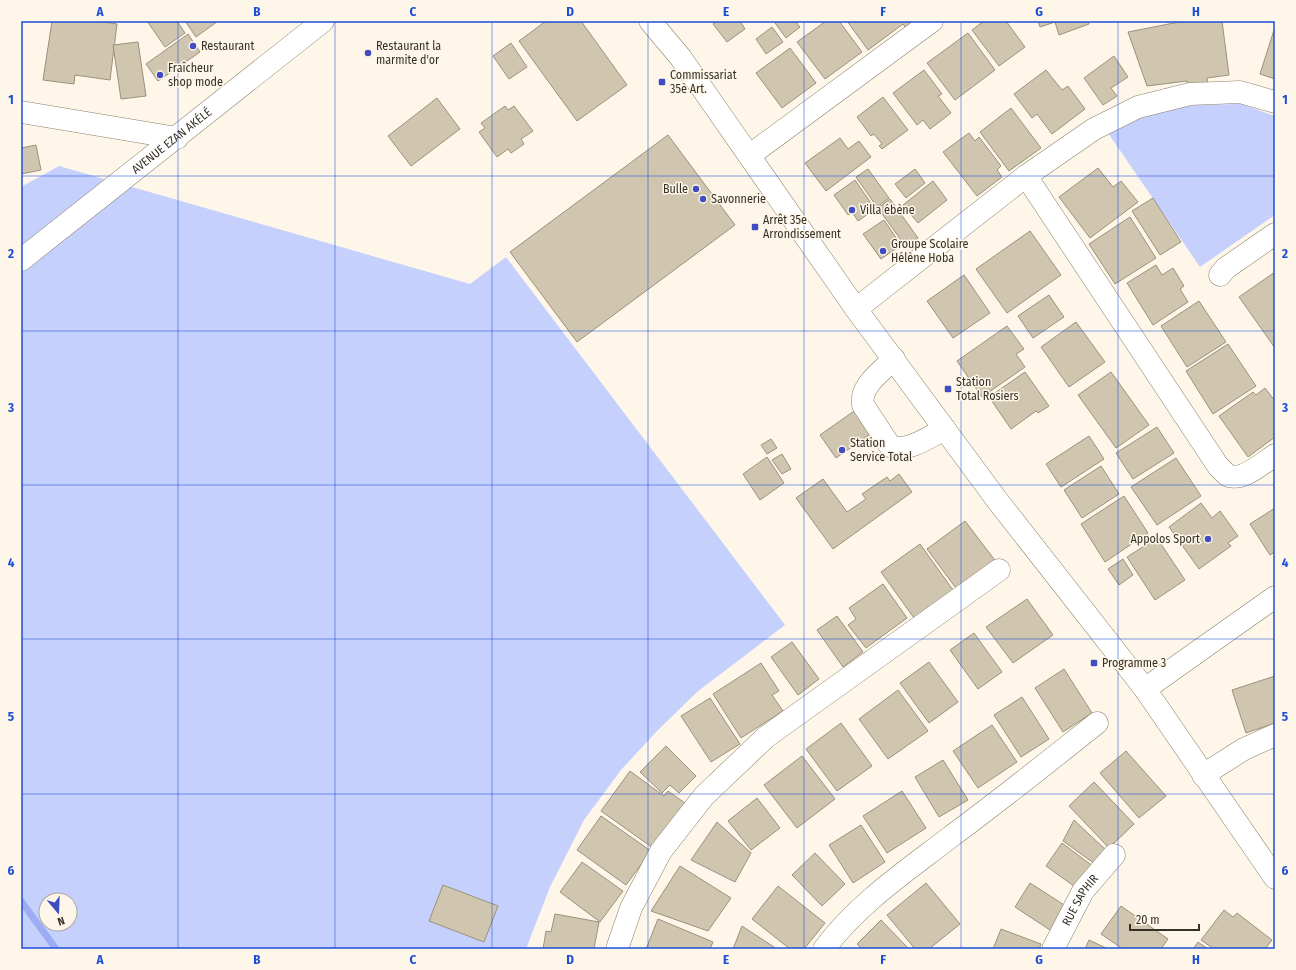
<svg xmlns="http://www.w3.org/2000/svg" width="1296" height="970" font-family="'Fira Sans Condensed',sans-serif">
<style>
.green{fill:#c5d0fd;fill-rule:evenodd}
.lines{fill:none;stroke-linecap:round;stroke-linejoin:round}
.stream{stroke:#9cadf3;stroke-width:7}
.building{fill:#d0c5af;stroke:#9b917c}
.minor-casing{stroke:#89806b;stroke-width:23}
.minor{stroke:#fff;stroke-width:22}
.grid{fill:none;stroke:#1d4ed8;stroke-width:1;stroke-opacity:0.55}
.poi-dot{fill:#414cc0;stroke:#fef7e9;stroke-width:1.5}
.labels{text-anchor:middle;stroke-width:3;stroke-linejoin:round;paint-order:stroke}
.poi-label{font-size:12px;fill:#363128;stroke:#fef7e9;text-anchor:start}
.street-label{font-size:12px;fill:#363128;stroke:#fef7e9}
.neatline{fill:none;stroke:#1d4ed8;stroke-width:1.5}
.grid-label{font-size:13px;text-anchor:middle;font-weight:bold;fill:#1d4ed8}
</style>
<rect width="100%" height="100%" fill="#fef7e9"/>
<g class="green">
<polygon points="1241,104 1275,116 1275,215 1200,267 1108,133 1143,115 1194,105"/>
<path d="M59,166l411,118 36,-27 279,368 -88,67 -39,38 -37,40 -37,50 -34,67 -24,62h-505v-762zM46,900h24v24h-24z"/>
</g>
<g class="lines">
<polyline class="stream" points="21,901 56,949"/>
</g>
<g class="building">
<polygon points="52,21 98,21 117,24 110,80 75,75 74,84 43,80"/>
<polygon points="147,21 177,21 185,33 165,47"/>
<polygon points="185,21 218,21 196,37"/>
<polygon points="546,21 581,21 627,85 577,121 519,41"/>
<polygon points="718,21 740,21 745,29 727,42 713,24"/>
<polygon points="778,21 795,21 800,27 786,38 775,23"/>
<polygon points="826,21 839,21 862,52 825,79 797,42"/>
<polygon points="847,21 924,21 909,32 903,24 868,50"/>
<polygon points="984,21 1006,21 1025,47 999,66 972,30"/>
<polygon points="1038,21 1088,21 1089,24 1059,35 1055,22 1040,27"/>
<polygon points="1184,21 1222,21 1229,75 1207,78 1208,87 1188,90 1187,81 1147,86 1128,32"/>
<polygon points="772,27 783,42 766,54 756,39"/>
<polygon points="1274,30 1275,30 1275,79 1260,74"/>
<polygon points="968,33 995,70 955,100 927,63"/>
<polygon points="188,34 200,52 158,81 146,64"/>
<polygon points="138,42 146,96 121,99 113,45"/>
<polygon points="511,43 527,67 509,79 493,56"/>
<polygon points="790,48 816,83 782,108 756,73"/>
<polygon points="1114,56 1128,77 1111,88 1117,96 1103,105 1084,78"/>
<polygon points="924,70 942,94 938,96 951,113 930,129 923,120 917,125 893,93"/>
<polygon points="1046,70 1062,90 1068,86 1085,109 1052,134 1037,114 1032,118 1014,94"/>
<polygon points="883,97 908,130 882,149 879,146 882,144 874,134 871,136 857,117"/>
<polygon points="437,98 460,129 411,166 388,136"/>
<polygon points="505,106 508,110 514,106 533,131 521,139 524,144 511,153 508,149 497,157 479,132 485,128 481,123"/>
<polygon points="1011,108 1041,148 1009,171 980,132"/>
<polygon points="969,133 975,141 979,137 1001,166 997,170 1002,177 977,196 943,152"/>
<polygon points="668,135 735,225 577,342 510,252"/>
<polygon points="840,138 848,149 859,141 871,157 826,191 805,163"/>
<polygon points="36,145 41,170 21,174 21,148"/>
<polygon points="1098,168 1113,187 1121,181 1138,202 1090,238 1059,197"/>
<polygon points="868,169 889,198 877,207 856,177"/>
<polygon points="915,169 925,183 906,198 895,184"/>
<polygon points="855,180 875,209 858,221 852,212 848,215 834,195"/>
<polygon points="933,181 947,200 918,223 903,205"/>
<polygon points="1153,198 1181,242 1160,255 1132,211"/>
<polygon points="890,199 918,238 906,247 878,208"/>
<polygon points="1130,217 1156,258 1115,284 1089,244"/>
<polygon points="884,220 901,245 881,259 863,234"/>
<polygon points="1030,231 1061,275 1007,313 976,269"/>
<polygon points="1156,265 1162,275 1173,268 1184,286 1180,289 1188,302 1153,325 1127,283"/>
<polygon points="1275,272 1275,348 1239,297"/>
<polygon points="964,275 990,313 953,338 927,301"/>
<polygon points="1049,295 1064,317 1033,338 1018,316"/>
<polygon points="1199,301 1226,342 1187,367 1161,326"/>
<polygon points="1076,322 1105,362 1069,387 1041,347"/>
<polygon points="1007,326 1024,349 1016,354 1025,367 982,397 957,361"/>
<polygon points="1228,344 1256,386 1213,414 1186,371"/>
<polygon points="1025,372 1049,406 1038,413 1036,411 1011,429 989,397"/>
<polygon points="1111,372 1149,425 1116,448 1078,395"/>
<polygon points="1265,388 1275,401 1275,437 1248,457 1219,416 1253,392 1256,395"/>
<polygon points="867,402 883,425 836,458 820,435"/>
<polygon points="1157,427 1174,453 1133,479 1116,453"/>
<polygon points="1089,436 1104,459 1061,487 1046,464"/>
<polygon points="771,439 777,448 767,454 761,445"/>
<polygon points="782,454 791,469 782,474 772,460"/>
<polygon points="767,457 784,483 760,500 743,474"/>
<polygon points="1176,458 1201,496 1157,525 1131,487"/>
<polygon points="1101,466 1119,494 1082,518 1064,490"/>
<polygon points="899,474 912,492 833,549 796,498 823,479 847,512 866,499 862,494 887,477 890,481"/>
<polygon points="1124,496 1148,533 1105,562 1081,524"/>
<polygon points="1201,503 1212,518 1220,511 1238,536 1228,543 1231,546 1199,569 1169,527"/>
<polygon points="1275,508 1275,552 1270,555 1250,524"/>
<polygon points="965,521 997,563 958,591 927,549"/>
<polygon points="1157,538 1185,580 1155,600 1127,557"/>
<polygon points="920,544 953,590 914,618 881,572"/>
<polygon points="1123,559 1133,575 1119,585 1108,569"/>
<polygon points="883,584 907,618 866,648 848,625 856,619 849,608"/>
<polygon points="1027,599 1053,635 1013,663 986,627"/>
<polygon points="837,616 863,652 843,667 817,630"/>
<polygon points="974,633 1002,672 978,689 950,650"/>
<polygon points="792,642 819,679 798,695 771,657"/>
<polygon points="929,662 958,702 929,723 900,683"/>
<polygon points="761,663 779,691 772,695 783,711 741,738 713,694"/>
<polygon points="1064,669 1092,713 1063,732 1035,688"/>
<polygon points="1275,676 1275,723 1246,733 1232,690"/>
<polygon points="898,690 928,731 888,759 859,719"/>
<polygon points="1022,697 1049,739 1021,757 994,715"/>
<polygon points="710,698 740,744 711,762 681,716"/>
<polygon points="841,723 872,766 837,791 806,749"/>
<polygon points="992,725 1017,762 978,788 953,751"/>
<polygon points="666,746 696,776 679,793 670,785 662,793 640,772"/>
<polygon points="1126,751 1166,796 1139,818 1100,773"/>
<polygon points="802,756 835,799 797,828 764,785"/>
<polygon points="943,760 968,800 939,817 915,777"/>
<polygon points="630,771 664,796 668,791 685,803 653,848 601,811"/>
<polygon points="1094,782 1134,824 1109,848 1069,806"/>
<polygon points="902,791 926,828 887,853 863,816"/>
<polygon points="757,798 780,828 751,850 728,821"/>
<polygon points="601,816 651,851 626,885 577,850"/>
<polygon points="1074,820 1107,851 1095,864 1063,841"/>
<polygon points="717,822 751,853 735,882 691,860"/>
<polygon points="861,825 885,862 853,883 829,845"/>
<polygon points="1062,843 1094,867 1078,889 1046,866"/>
<polygon points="815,853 845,884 822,906 792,875"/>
<polygon points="582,862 623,891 600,922 560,892"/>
<polygon points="680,866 731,898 708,931 651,911"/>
<polygon points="926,883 960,924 929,949 915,949 887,915"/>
<polygon points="1030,883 1069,908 1053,932 1015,907"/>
<polygon points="443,885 498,906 484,942 429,921"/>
<polygon points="778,886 825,923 804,949 790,949 752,919"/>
<polygon points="1121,906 1168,939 1161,949 1123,949 1101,934"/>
<polygon points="1224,910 1233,917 1237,913 1272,940 1265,949 1214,949 1201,940"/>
<polygon points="555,914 599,922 594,949 543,949 546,931 551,932"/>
<polygon points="658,919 713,942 710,949 646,949"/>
<polygon points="881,920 909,949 862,949 857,944"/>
<polygon points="742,926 777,949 733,949"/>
<polygon points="1001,929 1041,944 1039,949 993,949"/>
<polygon points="1089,940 1108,949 1085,949"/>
<polygon points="1198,942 1208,949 1193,949"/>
</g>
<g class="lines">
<g class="minor-casing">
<g id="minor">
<polyline points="650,21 681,58 856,309 997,500 1145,689 1275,878"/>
<polyline points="21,112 177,138"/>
<polyline points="750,155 932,21"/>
<path d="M1026,176l192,290c3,3 6,6 9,9 14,8 37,-13 48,-20"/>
<path id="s1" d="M21,260l302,-239"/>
<polyline points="1220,275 1226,268 1275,234"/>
<polyline points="856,309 1026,176 1094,129 1138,107 1190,94 1240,92 1275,102"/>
<path d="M894,359c-12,12 -35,27 -31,46l27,41c16,8 40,-10 55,-17"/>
<polyline points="1145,689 1275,597"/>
<polyline points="1203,775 1244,749 1275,735"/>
<polyline points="617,949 631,908 661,851 704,796 766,737 999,570"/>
<path d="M824,949c34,-46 84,-79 129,-114 49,-36 96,-74 144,-112"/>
<path id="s2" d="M1053,949l30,-58 31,-36"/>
</g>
</g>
<use href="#minor" class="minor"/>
</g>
<path class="grid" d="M178,21v928M335,21v928M492,21v928M648,21v928M804,21v928M961,21v928M1118,21v928M21,176h1254M21,331h1254M21,485h1254M21,639h1254M21,794h1254"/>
<g class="poi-dot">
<circle cx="193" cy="46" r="4"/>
<circle cx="368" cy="53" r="4"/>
<circle cx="160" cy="75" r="4"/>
<rect x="658" y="78" width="8" height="8" rx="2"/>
<circle cx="696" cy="189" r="4"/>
<circle cx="703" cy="199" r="4"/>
<circle cx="852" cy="210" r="4"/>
<rect x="751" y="223" width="8" height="8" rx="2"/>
<circle cx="883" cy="251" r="4"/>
<rect x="944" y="385" width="8" height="8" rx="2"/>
<circle cx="842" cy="450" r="4"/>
<circle cx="1208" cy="539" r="4"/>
<rect x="1090" y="659" width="8" height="8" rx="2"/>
</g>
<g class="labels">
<g class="poi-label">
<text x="201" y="50">Restaurant</text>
<text x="376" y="50">Restaurant la<tspan x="376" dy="14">marmite d'or</tspan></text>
<text x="168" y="72">Fraîcheur<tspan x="168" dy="14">shop mode</tspan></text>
<text x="670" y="79">Commissariat<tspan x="670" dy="14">35è Art.</tspan></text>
<text x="688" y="193" text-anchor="end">Bulle</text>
<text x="711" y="203">Savonnerie</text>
<text x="860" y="214">Villa ébène</text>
<text x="763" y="224">Arrêt 35e<tspan x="763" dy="14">Arrondissement</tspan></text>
<text x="891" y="248">Groupe Scolaire<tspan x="891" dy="14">Hélène Hoba</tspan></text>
<text x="956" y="386">Station<tspan x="956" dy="14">Total Rosiers</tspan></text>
<text x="850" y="447">Station<tspan x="850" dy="14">Service Total</tspan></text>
<text x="1200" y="543" text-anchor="end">Appolos Sport</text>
<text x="1102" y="667">Programme 3</text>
</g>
<g class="street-label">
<text dy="4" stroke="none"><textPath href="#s1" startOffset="192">AVENUE EZAN AKÉLÉ</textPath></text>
<text dy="4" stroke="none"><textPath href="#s2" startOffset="56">RUE SAPHIR</textPath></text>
</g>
</g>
<rect width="1296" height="970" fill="none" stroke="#fef7e9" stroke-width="44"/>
<g transform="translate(58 912) rotate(161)"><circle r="19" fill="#fef7e9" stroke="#aea89c"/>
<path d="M0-3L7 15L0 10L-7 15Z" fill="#414cc0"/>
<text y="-6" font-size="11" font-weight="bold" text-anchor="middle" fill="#363128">N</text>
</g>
<path d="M1130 924v6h69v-6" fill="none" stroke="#363128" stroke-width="2"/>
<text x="1136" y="924" font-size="12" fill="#363128" stroke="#fef7e9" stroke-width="3" paint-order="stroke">20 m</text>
<rect x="22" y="22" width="1252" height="926" class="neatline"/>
<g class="grid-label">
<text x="100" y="16">A</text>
<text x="257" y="16">B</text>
<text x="413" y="16">C</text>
<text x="570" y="16">D</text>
<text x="726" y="16">E</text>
<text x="883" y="16">F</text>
<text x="1039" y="16">G</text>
<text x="1196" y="16">H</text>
<text x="11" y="104">1</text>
<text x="1285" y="104">1</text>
<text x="11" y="258">2</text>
<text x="1285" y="258">2</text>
<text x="11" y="412">3</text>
<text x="1285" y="412">3</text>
<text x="11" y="567">4</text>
<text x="1285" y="567">4</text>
<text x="11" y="721">5</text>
<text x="1285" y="721">5</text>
<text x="11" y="875">6</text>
<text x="1285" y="875">6</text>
<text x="100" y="964">A</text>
<text x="257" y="964">B</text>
<text x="413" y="964">C</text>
<text x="570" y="964">D</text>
<text x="726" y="964">E</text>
<text x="883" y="964">F</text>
<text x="1039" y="964">G</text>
<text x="1196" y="964">H</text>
</g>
</svg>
